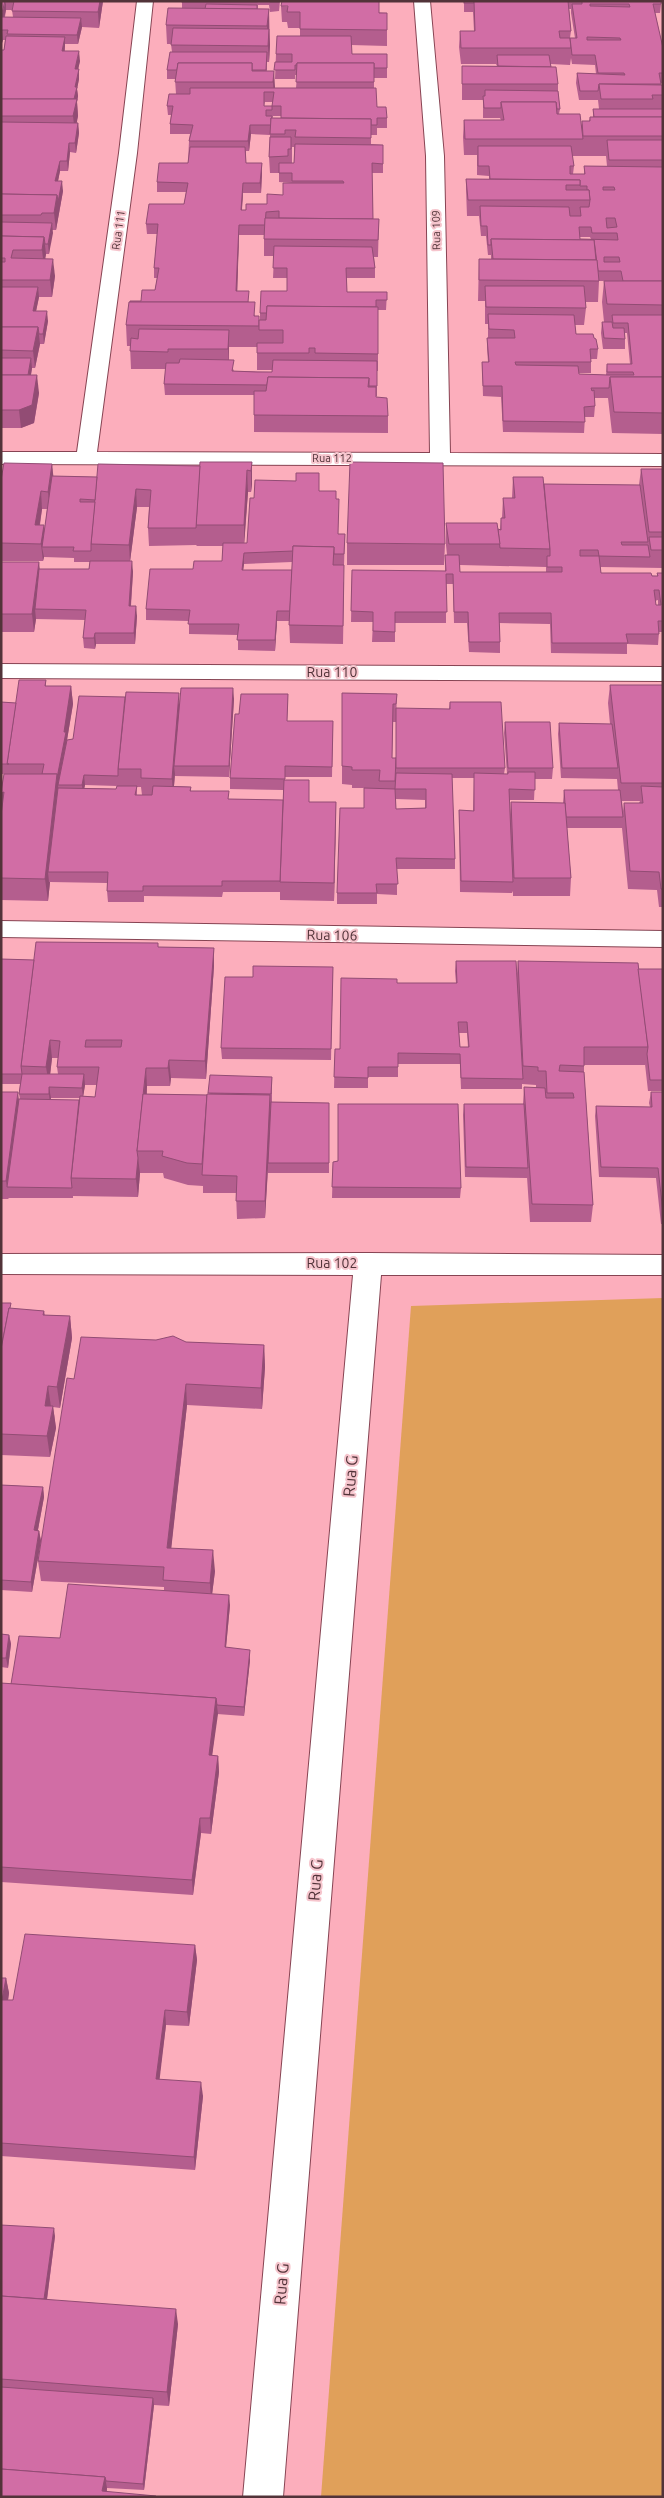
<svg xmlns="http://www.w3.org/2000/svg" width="664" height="2498" font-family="Ubuntu,sans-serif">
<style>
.green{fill:#e0a05a}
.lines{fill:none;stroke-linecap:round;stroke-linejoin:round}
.minor-casing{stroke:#874453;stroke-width:2}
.minor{fill:#fff;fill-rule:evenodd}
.wall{fill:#b45e8e;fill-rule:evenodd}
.shaded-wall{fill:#924c74}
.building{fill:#d16da5;stroke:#924c74;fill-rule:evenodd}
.labels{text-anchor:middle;stroke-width:4;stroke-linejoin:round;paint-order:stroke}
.far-street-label{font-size:11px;fill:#523339;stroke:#f6c5cd}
.street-label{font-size:14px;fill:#523339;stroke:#f6c5cd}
.near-street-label{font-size:16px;fill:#523339;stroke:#f6c5cd}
</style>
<rect width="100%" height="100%" fill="#fcaebc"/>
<polygon class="green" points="663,1298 663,2497 321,2497 411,1306"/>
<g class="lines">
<g class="minor-casing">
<g id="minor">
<polygon points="137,1 153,1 137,153 97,452 430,453 426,156 414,1 430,1 444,156 450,453 663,454 663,466 1,464 1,452 77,452 119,153"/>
<polygon points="1,664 663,667 663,681 1,678"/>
<polygon points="1,921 663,931 663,947 1,937"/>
<polygon points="368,1253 663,1255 663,1275 381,1275 283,2497 243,2497 353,1275 1,1274 1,1254"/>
</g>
</g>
<use href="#minor" class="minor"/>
</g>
<g class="wall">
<path d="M1,1h102l-4,27 -17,-1 -4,17h-13v7l15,10 -2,8h1v10l-2,10 1,7 -1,6 1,14 -2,7h2l1,10 -3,20 -6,-1 -2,19h-8l-2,10 5,10 -7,39h-4l-3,24h-3l-1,4 10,18 -3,21h-13l-3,14 12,10 -4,23h-4l-5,24h-3l-1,7 8,18 -5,30 -13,5h-20v-378h3l1,-10h-2l-1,3h-1zM6,10h6l1,7h-8z"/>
<path d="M182,1h98l-1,10 -9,1 -1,-7h-11v4h11l1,36 -1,17h-2v9h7v17h22l1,-13h-2v4h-20l1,-25 24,-18v-8h-12l-1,-6h-5l-1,-16 106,7v33l-36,-1 1,9h35v24h-13v10l3,19 10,11v10h-10v7h-6v9l12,1v28h-11l1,46h6l-1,38h-4l1,11v10h-29l1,14h40l-1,18h-8v61h-1v25h-1v1l12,19v17l-134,-1v-37h-89l-1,-11 2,-15h-35l-1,-23h-3l-1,-21 15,-24 14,-11 2,-12h-3v-10l3,-34h-10l-1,-10 38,-20 2,-12h-29v-10l31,-19 1,-22 1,-7h-20v-10l1,-9h-3l-1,-9 9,-12 -1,-15h-8v-9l5,-18 -1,-8h-4l-1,-19 16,-17zM265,102h8l-1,4h-8zM273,116h8v2h-9zM251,134l19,1 -1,22 1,16h9v9l13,1 -9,12 -16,9 -21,6h-4l1,-17h18l1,-20v-10h-16v-12h3zM292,147h2v16h-2zM239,235h25v21h10l-1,22h14v13l-27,22v7h-1l-4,-4 -6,-14 -12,-11zM229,347h28v23h16l-1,2 -38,-1 -5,-11z"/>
<path d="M464,1h197v3l-1,9h-5l8,35v35h-2v2h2v349l-51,-1 -4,-35h-14l1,8 -1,11h-9l-1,16 -81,-1 -2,-35 -18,-1 -1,-34h6l-1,-14v-10h1v-14h-3v-23h-7l1,-42h12v-4h-3l-2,-19h-5l-2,-20h-12l-1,-27v-10h23v-3l-12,-1v-20h-13l-1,-18 1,-17h37l-1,-2h-17v-18h-21v-34h35l-1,-2h-35l-2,-17 1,-16h14l-1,-19h-9zM569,9h2v4l4,25h-5l1,-7zM571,58l1,6 23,1 1,9 -19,-1 -1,10 3,17h19l1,9h-6v8h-3l-1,4 -8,4 -22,-11 1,-5 -2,-18v-7l-7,-17v-3l19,1zM572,156h34l1,10h-23v8h-11l1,-8zM580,237h10l1,2h-11zM599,281h9h-4l-2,21 2,20h-2l-1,11 2,16h22v-16h2l3,31h-23l-1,11 -27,-1v-1h12v-14h6l1,-10 -22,-15 -1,-9h9l2,-17 -1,-6h13z"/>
<path d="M252,462v22l-1,8h-3l-4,51h3l72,-52 17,8 2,35h7l-1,31h-10l10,18 -1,61 -53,-1 -1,-22h-12l-2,30 -37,-1v-15l-49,-1v-13l-43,-1v-11l47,-40 29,-8 1,-15h-26l-1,-1 -47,1 -1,-18 1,-21h-12l-7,54 3,11 -2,34 6,10 -2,28h-39l-1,5 -11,-1 -1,-10 2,-18 -49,-1 -2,13h-33v-70h38v7h50l1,-7h-16v-4l-30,-1 -1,4h-42v-81l51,-16 1,12 44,1 103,-11zM42,509h5l-2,20 -5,-4zM292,562v8h-49l1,-6z"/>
<path d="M641,469h22v99l-62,-1v6l56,3v-3h6v59h-4l-1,13 -31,-1v10l-76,-1 -1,-29 -51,-1 1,19v11l-31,-1 -2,-29h-13l-1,-39h-7v39h-51v19h-23l1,-20h-22l1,-52 93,1v-16h2l-1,-10v-22l54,7 1,-12h1l1,-20h9l1,-21 31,7 95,1zM460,565l86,2v5h-86zM658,600v5h-2l-1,-4z"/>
<polygon points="347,543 445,544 444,565 347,565"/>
<path d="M46,680v6h25l2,18 -6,36 6,-1 106,-35 55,-5 -5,78 -54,-1v-2l-1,12 17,1v4l38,8 54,1v-10l-53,-1v-11l9,-64 49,-20 -1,27h46l-1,56h-47v3l24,22h27l-2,99 -54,-1v-8h-57l-1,5 -78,-1v6h-36l-1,-11v-8l-57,-1 -2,19 -47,-1v-115h1l2,-11h-3v-72l15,1zM85,785l32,1 -1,3 -32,-1zM137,787h4l1,8h-5z"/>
<path d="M610,685h53v222h-4l-2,-17 -29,-1 -6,-61h-55l4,50 -1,18h-57v-5l-1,2 -52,-1 -1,-71v-11l14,1 1,-33h-22l3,81v10h-58v26l-20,-1v10h-40v-11l27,-85v-20h-12v-3l-10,-1v-91l55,1 -1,28h-3l-1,36h3l54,-49 1,-7 55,66 -1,6h3l-3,-41 1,-11 48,46 -1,11h-17l-1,21h-25l1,15 1,-13 52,1 1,-13h54l-1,-11 -56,-1 -3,-44 1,-11 51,1 -2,-21zM396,799l29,1v8l-29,1zM622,801h18l-1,2h-15l-1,8z"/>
<path d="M158,947l56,1v18l-8,113 -35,-1 -1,8h-23v8l60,1v-1l65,-17v25l57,1v70h-61v-3l-3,48 -28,1 -1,-26h-33v-7l-15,-1 -24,-7 -1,-5h-23l-2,24 -65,-1v-1v3h-64l-1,1h-7v-107l19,7 -1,-5 1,-10h-19v-125l33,1zM52,1058h6l-1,9 1,7h-8zM85,1085h12l-2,12 -12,-1zM51,1098h29l-1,2h-29z"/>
<path d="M456,961l61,12 1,-12 120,8h25v122h-15l-3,-27v1h-61v7l9,133 -2,17h-61l-3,-45v1l-62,-1 -2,-62 1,-11h59l1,-17 12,1v-3l-14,-1v5h-61l-1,-25h-62v13h-30v11h-34l1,-39h5l57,-66h59l-1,-12zM459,1033h8l1,14h-8z"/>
<polygon points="333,967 331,1060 222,1059 221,1048 253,977"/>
<polygon points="651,1092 663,1092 663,1224 661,1224 656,1178 599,1177 595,1116 596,1106 650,1107 649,1103"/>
<polygon points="338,1161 461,1188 460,1198 332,1198 333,1162"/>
<polygon points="1,1303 12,1309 44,1311 45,1315 70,1316 72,1338 60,1408 53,1407 56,1428 50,1457 1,1455"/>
<polygon points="186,1342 264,1345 265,1367 262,1409 187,1405 171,1548 215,1571 212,1594 230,1605 226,1648 250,1660 244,1716 217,1714 212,1755 218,1756 219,1772 211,1834 201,1833 193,1895 1,1882 1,1683 11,1684 60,1638 164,1591 164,1587 41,1581 38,1561 74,1379"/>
<polygon points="1,1485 43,1487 44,1497 38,1530 39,1531 41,1541 32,1592 1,1590"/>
<polygon points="1,1634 9,1635 11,1644 8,1668 1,1667"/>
<polygon points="195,1945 197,1960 189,2026 166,2025 159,2079 203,2096 195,2170 1,2156 1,1978 6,1978 9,1993 8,2000 13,2000"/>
<polygon points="1,2225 55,2236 47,2300 178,2324 169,2406 154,2405 144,2490 107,2488 107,2491 1,2497"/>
</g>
<g class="shaded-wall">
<polygon points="6,1 6,10 2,26 1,17"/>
<polygon points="100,1 103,1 99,28 98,12"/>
<polygon points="269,9 269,28 268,45 267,26"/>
<polygon points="81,18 82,27 78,44 77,35"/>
<polygon points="269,29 270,45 269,62 268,46"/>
<polygon points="2,30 3,40 2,43 1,34"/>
<polygon points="65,37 65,46 63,60 62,51"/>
<polygon points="79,51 80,61 76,79 75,69"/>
<polygon points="79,69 79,79 77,89 78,96 77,102 78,116 75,133 73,116 75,87"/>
<polygon points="274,71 275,87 274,98 273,82"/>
<polygon points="78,123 79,133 76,153 75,143"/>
<polygon points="250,125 251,134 249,151 248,141"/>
<polygon points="69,143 70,152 68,171 67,161"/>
<polygon points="60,161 60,171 56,191 55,181"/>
<polygon points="262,163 262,173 261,193 260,183"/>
<polygon points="62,181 63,191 56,230 54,213 57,195"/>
<polygon points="243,183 243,193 241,220 241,210"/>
<polygon points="52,223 53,233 49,254 48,244"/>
<polygon points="239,225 239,235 237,301 236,291"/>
<polygon points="44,237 46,254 44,267 42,250"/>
<polygon points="53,259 55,276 52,297 50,280"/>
<polygon points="38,287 39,297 34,321 33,311"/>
<polygon points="47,311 48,321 44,344 43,334"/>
<polygon points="38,327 40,344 35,368 33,351"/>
<polygon points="229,330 229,347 228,366 228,349"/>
<polygon points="31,358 32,368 28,392 27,382"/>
<polygon points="37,375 39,393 34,423 21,428 19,410"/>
<polygon points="252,462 252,484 251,492 251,471"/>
<polygon points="52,464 54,482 50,509 48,492"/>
<polygon points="247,470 248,492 244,547 244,525"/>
<polygon points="136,489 137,507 130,562 129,545"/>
<polygon points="41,491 42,509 37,542 35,525"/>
<polygon points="44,525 46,543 42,547 44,557 43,561 41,544"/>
<polygon points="244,553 244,564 242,580 242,570"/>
<polygon points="132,561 133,572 130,616 129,606"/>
<polygon points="39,562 41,580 35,609 36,619 34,632 32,614"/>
<polygon points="136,606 137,616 135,644 134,633"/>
<polygon points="277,611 277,621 275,651 275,640"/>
<polygon points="95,633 96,644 95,649 94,638"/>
<polygon points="71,686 73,704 67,740 58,785 59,796 48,872 49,882 50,882 48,901 45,879 57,774"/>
<polygon points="233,688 234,699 229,777 229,766"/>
<polygon points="179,693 180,711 174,766 175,774 173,797 172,779"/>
<polygon points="84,775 85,785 83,796 82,785"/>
<polygon points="5,785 2,805 1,793"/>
<polygon points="336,802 336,820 334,901 334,883"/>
<polygon points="214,948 214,966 206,1079 205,1061"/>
<polygon points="50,1040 52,1058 49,1085 46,1067"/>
<polygon points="169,1060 171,1078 170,1086 168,1068"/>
<polygon points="146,1068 147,1086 142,1151 139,1151"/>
<polygon points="84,1074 85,1085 83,1098 82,1088"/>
<polygon points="49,1087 51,1098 50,1105 49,1094"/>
<polygon points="18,1092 20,1110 7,1187 6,1181"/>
<polygon points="270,1095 271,1113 265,1218 265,1201"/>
<polygon points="138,1158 140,1173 138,1197 136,1179"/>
<polygon points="70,1316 72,1338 60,1408 57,1387"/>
<polygon points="264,1345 265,1367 262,1409 261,1388"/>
<polygon points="186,1384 187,1405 169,1569 167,1548"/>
<polygon points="48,1386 51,1407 45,1406"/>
<polygon points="53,1406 56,1428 50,1457 47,1436"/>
<polygon points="43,1487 44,1497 36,1540 34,1530"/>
<polygon points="39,1531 41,1541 32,1592 31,1582"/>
<polygon points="213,1550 215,1571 211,1603 210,1583"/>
<polygon points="229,1595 230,1605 225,1657 225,1647"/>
<polygon points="9,1635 11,1644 8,1668 6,1658"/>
<polygon points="250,1650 250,1660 244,1716 244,1707"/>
<polygon points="216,1698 218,1714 210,1771 209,1755"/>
<polygon points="218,1756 219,1772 211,1834 210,1818"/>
<polygon points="200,1818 201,1833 193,1895 192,1880"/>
<polygon points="195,1945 197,1960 189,2026 187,2012"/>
<polygon points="6,1978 9,1993 6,2015 2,2000"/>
<polygon points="165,2010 166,2025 158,2093 156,2079"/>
<polygon points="201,2082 203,2096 195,2170 194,2157"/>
<polygon points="54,2228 55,2236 46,2306 44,2299"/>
<polygon points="176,2309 178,2324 169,2406 167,2392"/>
<polygon points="153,2398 154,2405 144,2490 143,2484"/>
<polygon points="105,2477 107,2488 106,2497 102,2491"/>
</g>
<g class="building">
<polygon points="1,1 5,1 1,17 81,18 77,35 7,34 8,30 2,30 1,33"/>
<polygon points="14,1 100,1 98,12 12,11"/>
<rect x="182" y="1" width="75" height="1"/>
<rect x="270" y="1" width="9" height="1"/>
<polygon points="282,1 379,1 379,13 387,13 387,30 300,29 300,12 287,12 288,6 281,6"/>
<rect x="464" y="1" width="10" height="2"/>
<polygon points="474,1 568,1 571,31 559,31 560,38 570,38 571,48 461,48 460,31 475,31"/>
<path d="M582,1h79v3h-8l10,44v25h-4l2,11h-62l-1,7h-18l-3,-18 48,2 -1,-2h-26l-3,-18h-23l-2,-17h7l-5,-34h10zM590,4h39l1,3 -40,-1zM587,37l33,1 1,2h-34z"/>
<polygon points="206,4 257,5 257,9 205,9"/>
<polygon points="168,8 269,9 267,26 166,25"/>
<polygon points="173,28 269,29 268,46 171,45"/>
<polygon points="6,36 65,37 62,51 79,51 75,69 79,69 75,87 77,87 74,99 1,99 1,50 4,50"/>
<polygon points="277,36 351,36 352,54 387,54 387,68 374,68 374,63 297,63 297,65 295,65 295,70 274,70 275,62 292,62 292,54 276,54"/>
<polygon points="170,52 267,52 266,70 252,70 252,63 178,63 177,70 167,70"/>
<polygon points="497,55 549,55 551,67 498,66"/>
<polygon points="178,63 252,63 252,71 274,71 273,82 175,82"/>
<polygon points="297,63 374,63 374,82 296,82"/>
<polygon points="462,66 556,67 558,84 462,84"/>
<polygon points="599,84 663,85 663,95 652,95 653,99 601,99"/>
<path d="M190,88h186l1,19h9l1,11h-10v7h-6v-6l-90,-1v-12h-9v4h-6v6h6v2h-1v7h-21l-2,16h-59l4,-16 -23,-1 3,-18h-6l2,-12h21zM264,92h10l-2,14h-8z"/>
<polygon points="485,90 558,91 560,109 557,109 556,102 501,102 501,108 484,108 483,96 485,96"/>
<polygon points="1,99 77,99 73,116 1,116"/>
<polygon points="501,102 556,102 557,114 580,114 583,139 465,139 464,120 504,120"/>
<polygon points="593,109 663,109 663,117 594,117"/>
<polygon points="590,117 663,117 663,136 583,136 582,121 590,121"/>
<polygon points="271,118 371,119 371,138 295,137 296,130 285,130 285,134 270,134"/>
<polygon points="1,122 78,123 75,143 69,143 67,161 60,161 55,181 62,181 58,202 57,195 1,194"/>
<polygon points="270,137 291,137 291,149 288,149 288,156 269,157"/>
<polygon points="607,140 663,140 663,160 609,160"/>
<polygon points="295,144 383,145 383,164 372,163 373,219 279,218 279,211 266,212 265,225 239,225 236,291 249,291 248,302 130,302 130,301 141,301 142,290 155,290 159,268 154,268 158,224 146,224 149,204 184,204 188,183 157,182 159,163 188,163 190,147 245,147 246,163 262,163 260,183 243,183 241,210 246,210 246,204 267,204 267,194 283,195 283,183 344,183 343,181 292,181 292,173 279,173 279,163 294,163"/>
<path d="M478,146h93l3,20h-4v8h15l-1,-8 79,1v114h-40l-2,-10h-23l-4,-31 -103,-1v6h-3l-1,-19h-6l-1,-20 89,1 1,9h11l-1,-9h9l1,-7 -1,-10h-2v-4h-7v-6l-90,-1 -1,-13h-11zM603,187h11l1,3h-12zM606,218h9l2,9 -10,1zM579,227h12l1,6h25l1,7 -38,-1zM604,257h15l1,5h-16z"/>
<polygon points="466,179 580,180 580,185 566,185 566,190 589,190 590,200 468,200"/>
<polygon points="1,194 57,195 54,213 42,213 41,215 1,215"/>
<polygon points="265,218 379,219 378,240 264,239"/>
<polygon points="1,222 52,223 48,244 45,244 44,237 1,236"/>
<polygon points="1,236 44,237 42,250 13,250 11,258 53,259 50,280 1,280 1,262 5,262 5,258 1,258"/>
<polygon points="491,239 594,240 596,260 493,259"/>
<polygon points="274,246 372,247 375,268 346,268 347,292 387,292 387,300 376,300 376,307 267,306 267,313 260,313 261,291 287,291 287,268 273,268"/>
<polygon points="479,259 597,260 599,281 479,280"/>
<polygon points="604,281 663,281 663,305 607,304"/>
<polygon points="485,286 584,286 586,308 486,307"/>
<polygon points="1,287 38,287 33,311 47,311 43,334 39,334 38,327 1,327"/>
<polygon points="129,302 255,302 254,316 259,316 259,326 126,325"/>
<polygon points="267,306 378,307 378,354 315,353 315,348 309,348 309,353 257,353 257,343 283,343 283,330 259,330 259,320 266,320"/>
<polygon points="488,314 574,315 576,334 593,334 594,338 596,339 598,349 590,349 591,362 515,362 516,365 578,366 579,374 608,375 634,375 633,372 607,372 607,364 632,364 628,323 613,323 612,315 663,315 663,377 610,377 609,388 591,388 592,391 594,390 595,406 584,407 585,422 503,421 502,386 483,386 482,362 489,362 487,338 515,338 514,330 489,329"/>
<polygon points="602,322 612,322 613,328 624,328 625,339 604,338"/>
<polygon points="1,327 38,327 33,351 1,350"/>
<polygon points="139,329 229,330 228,349 168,349 168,352 130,351 131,338 138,339"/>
<polygon points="1,358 31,358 28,375 1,375"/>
<polygon points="180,359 234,360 232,371 257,372 272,372 273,360 377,361 377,386 369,386 369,378 268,377 267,385 164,384 166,363 179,363"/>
<polygon points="1,375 37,375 32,405 19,410 1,410"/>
<polygon points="268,377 369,378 368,387 376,387 376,397 387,398 388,416 254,415 254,391 266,391"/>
<polygon points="610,377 663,377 663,413 614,412"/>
<polygon points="200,462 252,462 251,471 247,470 244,525 196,525"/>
<polygon points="350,462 443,463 445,544 347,543"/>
<polygon points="4,463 52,464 48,492 41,491 35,525 44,525 41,544 1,543 1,480"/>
<polygon points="98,464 200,466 196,528 148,528 151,490 136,489 129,545 91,544"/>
<polygon points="641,469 663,469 663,532 649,532"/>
<polygon points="296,473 319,473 319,491 336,491 336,499 339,499 338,534 345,534 344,554 334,554 334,547 293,546 293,551 244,553 242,570 292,570 290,611 277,611 275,640 237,640 239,624 188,624 190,610 146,609 150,569 193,569 194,561 222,561 223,543 247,543 250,498 254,498 255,480 296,481"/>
<polygon points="52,476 97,477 95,500 80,499 80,502 95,502 91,544 91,551 73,551 74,547 42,547"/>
<polygon points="513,477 543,477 550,549 500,548 498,529 501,530 501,518 505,518 503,498 515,498"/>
<path d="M544,484l96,1 8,57h-27l1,3h26l2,12 -51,-1 -1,-6h-18v6h19l2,17h50l1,3h6l-1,-3h6v48h-5l1,13h-33l2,9h-76l-1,-30h-52l1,29h-31l-1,-30h-14l-1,-38h-7l1,38h-52v20l-22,-1v-19l-22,-1 1,-41 94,1 -1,-16h14l1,17h102v-5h-15v-11h3v-7zM654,590h5l2,15h-5z"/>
<polygon points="446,523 497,523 500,544 449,544"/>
<polygon points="649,537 663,537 663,550 651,550"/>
<polygon points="293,546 334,547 333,565 344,565 343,626 289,625"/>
<polygon points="90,561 132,561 129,606 136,606 134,633 95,633 94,638 83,638 86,610 35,609 39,569 89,569"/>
<polygon points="1,562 39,562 32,614 1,614"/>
<polygon points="19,680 46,680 45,686 71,686 64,732 66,732 57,778 57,774 42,774 44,764 7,764"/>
<polygon points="610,685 663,685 663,783 621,783"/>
<polygon points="181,688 233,688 229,766 174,766"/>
<polygon points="126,692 179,693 172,779 141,778 141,769 118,769"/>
<polygon points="342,693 397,694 396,704 393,704 392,758 396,758 395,781 379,781 380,770 352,770 352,767 342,766"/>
<polygon points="241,694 288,694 287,721 333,721 332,767 285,766 285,779 230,778 235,714 239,714"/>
<polygon points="79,696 125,697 118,769 118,776 84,775 82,785 58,785 67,740 73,739"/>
<polygon points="1,702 16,703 7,764 9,764 1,764"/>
<polygon points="450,702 501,702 505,768 396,768 396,708 450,709"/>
<polygon points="505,722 550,722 553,768 508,768"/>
<polygon points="559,723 612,724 618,768 562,768"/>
<polygon points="508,772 535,772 535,790 509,789 513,882 461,881 459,810 474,811 474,773 508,774"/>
<path d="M396,773l56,1 3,85 -59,-1 2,26h-22l1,9h-40l3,-85h24v-20l31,1zM395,789h31v19l-30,1z"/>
<polygon points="4,774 57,774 45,879 1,878 1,815 4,792 1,793 1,792"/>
<polygon points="284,780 309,780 309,802 336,802 334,883 280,882"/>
<polygon points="117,786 137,786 135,795 152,795 153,786 191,787 190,791 229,791 228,799 283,800 280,881 222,881 222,886 143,886 143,891 107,891 108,872 48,872 58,788 116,789"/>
<polygon points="641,786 663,787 663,889 661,889 659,872 630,871 624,803 643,803"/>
<polygon points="564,790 620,790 623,817 566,817"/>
<polygon points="511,802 565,803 571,878 514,878"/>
<path d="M36,942l122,1v4l56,1 -9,113 -36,-1 -1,8h-22l-9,83 1,7 -2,21 -65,-1 9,-82 15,1 4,-30h-42l3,-26 -10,-1 -4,27 -25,-1zM86,1040h36l-1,7h-36z"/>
<polygon points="1,959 34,960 21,1066 22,1074 1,1074"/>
<path d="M456,961h60l7,118 -62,-1 -1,-24 -62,-1v14h-30v11l-34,-1 1,-28h5l1,-71 56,1v4h60zM458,1022h9l2,25h-9z"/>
<polygon points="518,961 638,963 648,1047 584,1047 584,1066 560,1065 559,1071 584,1072 593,1205 532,1204 524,1087 545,1088 546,1098 574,1098 573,1093 547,1093 546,1071 538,1071 538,1067 523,1066"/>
<polygon points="253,966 333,967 331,1049 221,1048 225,977 253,977"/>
<polygon points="638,969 663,969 663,1080 650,1080 647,1054 648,1047"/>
<polygon points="22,1074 84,1074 82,1088 49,1087 49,1094 19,1094"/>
<polygon points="210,1075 272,1077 271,1094 208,1093"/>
<polygon points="1,1092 18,1092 6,1181 1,1181"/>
<polygon points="651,1092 663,1092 663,1213 658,1168 601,1167 596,1106 652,1107"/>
<polygon points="143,1094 207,1095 202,1164 187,1163 162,1156 163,1151 137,1151"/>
<polygon points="207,1094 270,1095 265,1201 236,1201 237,1176 202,1175"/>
<polygon points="19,1099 79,1100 71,1178 72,1188 7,1187"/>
<polygon points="271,1102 329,1103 329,1163 268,1163"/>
<polygon points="338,1104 458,1104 461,1188 332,1187 333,1162 338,1161"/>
<polygon points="464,1104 524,1104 528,1168 466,1167"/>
<polygon points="1,1303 11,1303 10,1308 9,1308 1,1349"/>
<polygon points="9,1308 44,1311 43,1315 70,1316 57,1387 48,1386 45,1406 53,1406 47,1436 1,1434 1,1349"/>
<polygon points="173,1336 186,1342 264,1345 261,1388 186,1384 167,1548 213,1550 210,1583 163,1580 164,1567 38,1561 67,1378 74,1379 81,1337 156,1340"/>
<polygon points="1,1485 43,1487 34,1530 39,1531 31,1582 1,1580"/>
<polygon points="68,1584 229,1595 225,1647 250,1650 244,1707 217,1705 216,1698 11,1684 19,1636 60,1638"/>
<polygon points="1,1634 9,1635 6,1658 1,1658"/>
<polygon points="1,1683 216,1698 209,1755 218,1756 210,1818 200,1818 192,1880 1,1867"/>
<polygon points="25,1934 195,1945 187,2012 165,2010 156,2079 201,2082 194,2157 1,2143 1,1978 6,1978 2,2000 13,2000"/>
<polygon points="1,2225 54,2228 44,2299 1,2296"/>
<polygon points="1,2296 176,2309 167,2392 1,2379"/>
<polygon points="1,2387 153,2398 143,2484 106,2481 105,2477 1,2469"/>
<polygon points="1,2469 105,2477 102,2491 156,2496 156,2497 1,2497"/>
</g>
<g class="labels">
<g class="far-street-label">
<text transform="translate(118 230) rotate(-82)" y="4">Rua 111</text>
<text transform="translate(436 230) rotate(-91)" y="4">Rua 109</text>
<text x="332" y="462">Rua 112</text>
</g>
<g class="street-label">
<text x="332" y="677">Rua 110</text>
<text transform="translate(332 935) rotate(1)" y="5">Rua 106</text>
<text x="332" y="1268">Rua 102</text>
</g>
<g class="near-street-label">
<text transform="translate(350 1476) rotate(-85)" y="6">Rua G</text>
<text transform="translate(315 1880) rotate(-85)" y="6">Rua G</text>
<text transform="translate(281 2284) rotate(-85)" y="6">Rua G</text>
</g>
</g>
<rect width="664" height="2498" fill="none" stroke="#523339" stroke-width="5"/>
</svg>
